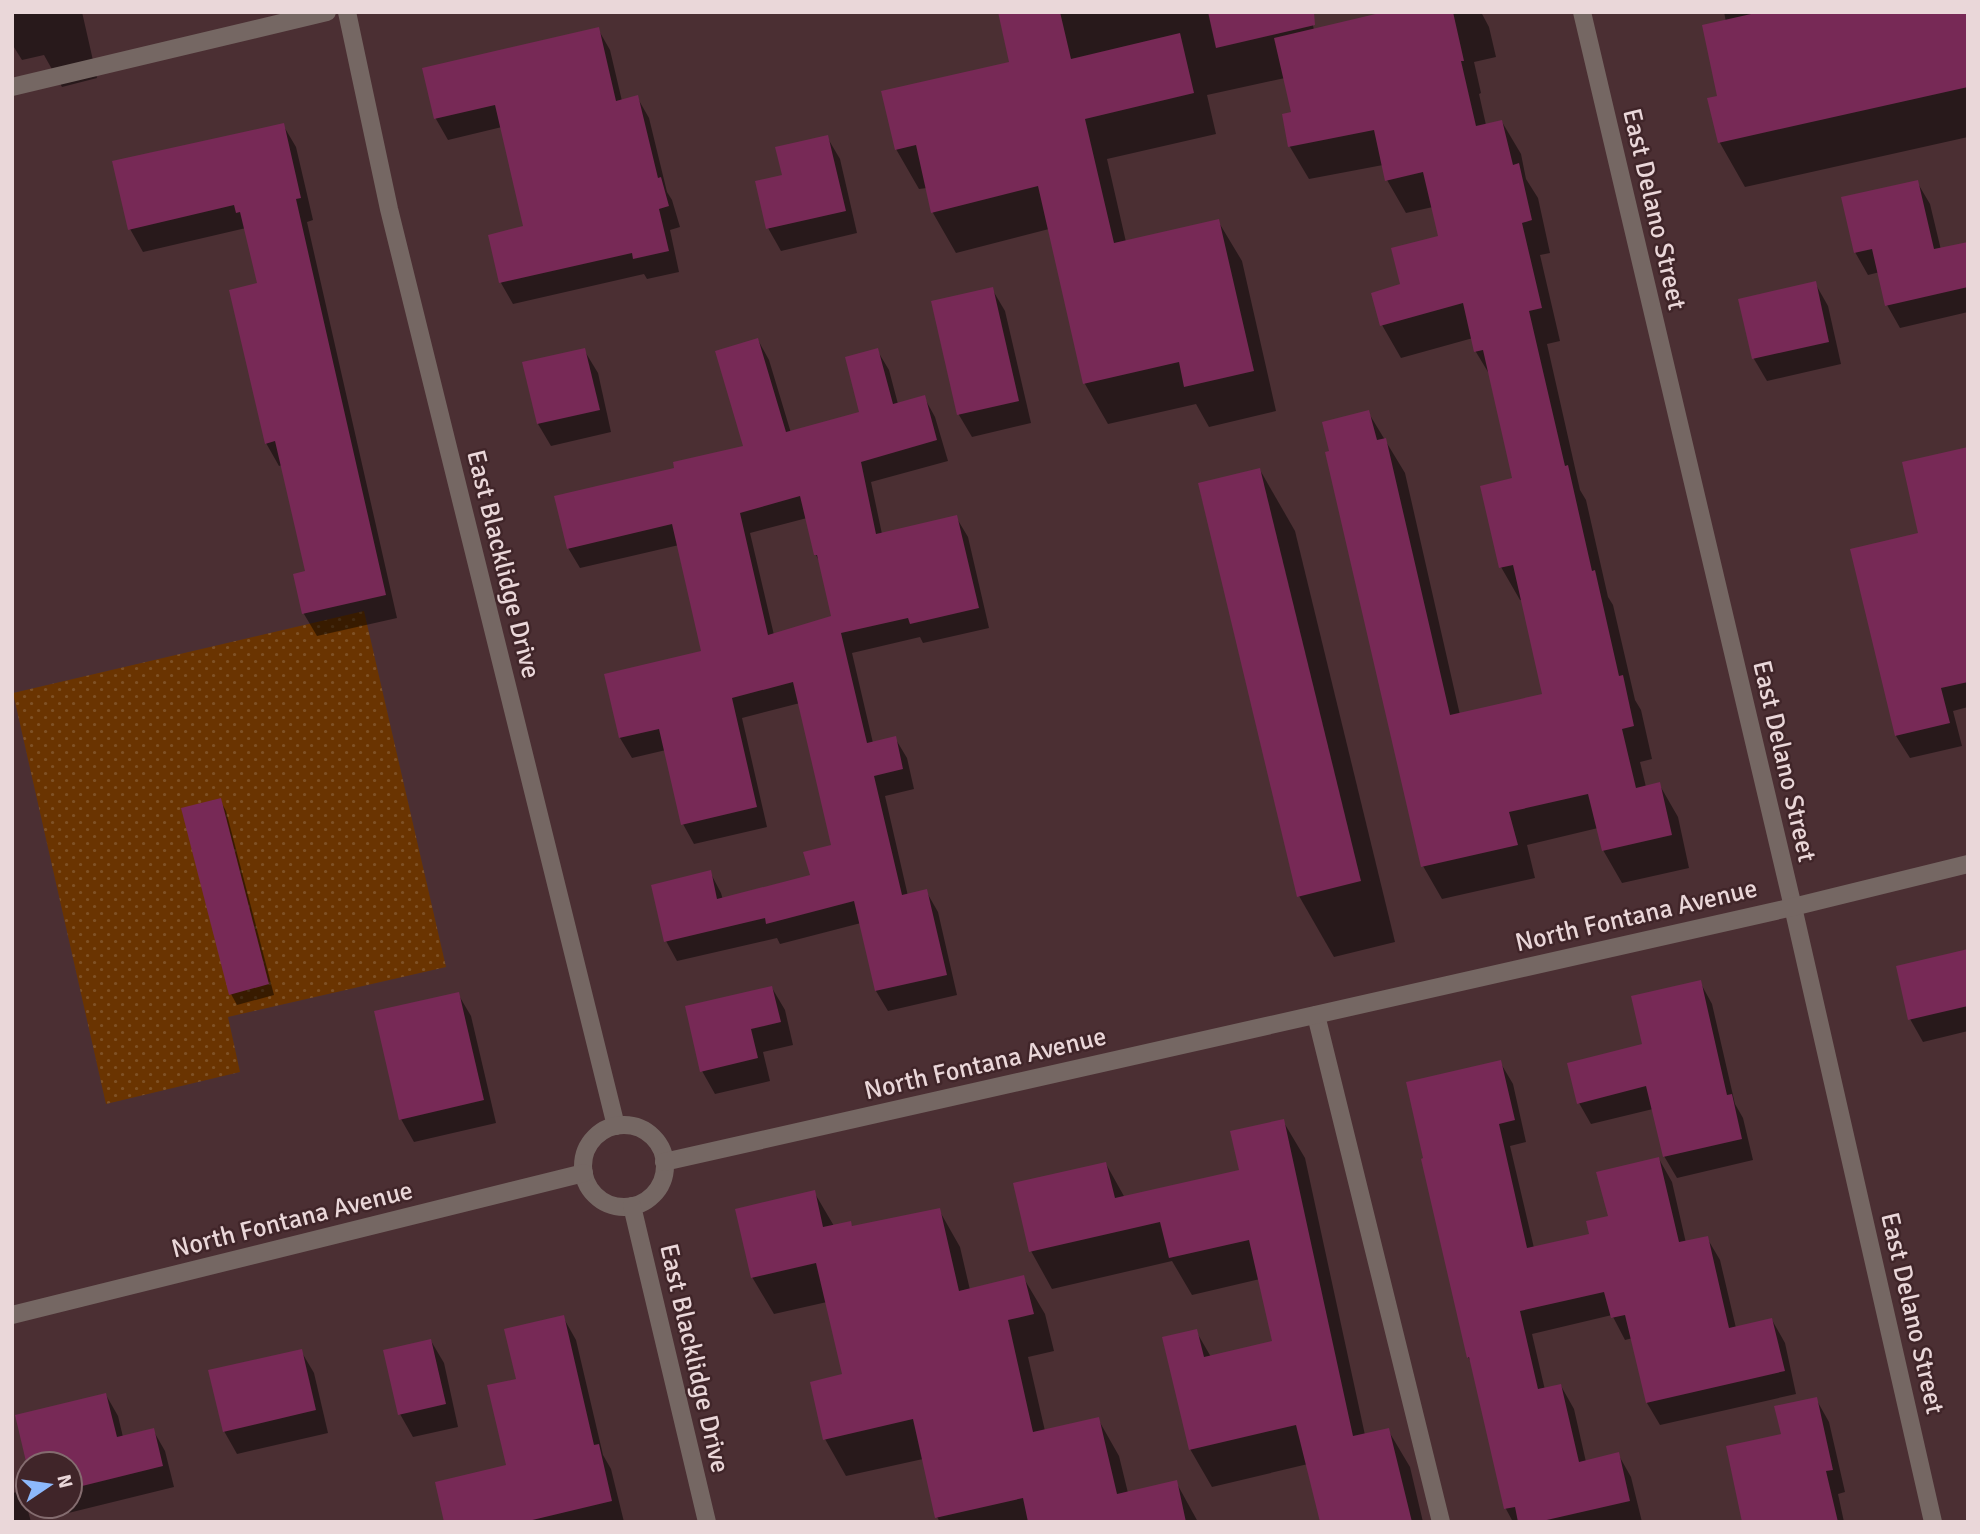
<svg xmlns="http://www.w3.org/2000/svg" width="1980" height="1534" font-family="Signika,sans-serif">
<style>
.grass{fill:url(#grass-dots)}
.shadow{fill:#0007;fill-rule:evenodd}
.building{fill:#772956;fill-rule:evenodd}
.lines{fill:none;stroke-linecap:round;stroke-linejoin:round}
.minor{stroke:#756763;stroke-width:18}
.labels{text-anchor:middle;stroke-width:5;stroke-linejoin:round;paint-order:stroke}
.street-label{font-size:26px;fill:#ead7d9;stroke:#402529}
</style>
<defs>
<pattern id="grass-dots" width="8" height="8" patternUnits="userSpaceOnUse" patternTransform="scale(1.75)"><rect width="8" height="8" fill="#6a3401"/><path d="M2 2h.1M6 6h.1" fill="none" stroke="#7f5125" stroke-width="1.8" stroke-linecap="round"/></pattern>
</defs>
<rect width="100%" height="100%" fill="#4b2f33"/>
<polygon class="grass" points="364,611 446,967 228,1017 240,1072 106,1104 13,693"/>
<g class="shadow">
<polygon points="12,12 82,12 97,78 62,87 44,55 22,60 12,44"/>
<polygon points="999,12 1310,12 1314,30 1391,12 1481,12 1489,27 1496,57 1474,62 1481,93 1479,94 1486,125 1502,122 1521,154 1526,179 1538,198 1550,253 1540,255 1560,341 1547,344 1580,490 1586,500 1608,597 1613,605 1635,700 1641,710 1652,759 1640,762 1646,787 1659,784 1678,817 1689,868 1622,883 1603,850 1598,828 1527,845 1535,878 1442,899 1423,866 1368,412 1405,473 1460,715 1544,695 1522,600 1520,600 1501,567 1514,479 1491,377 1476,352 1473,338 1401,358 1382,325 1402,285 1440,237 1433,207 1406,213 1387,180 1383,165 1309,179 1290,147 1293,113 1285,78 1207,95 1216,134 1107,159 1126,242 1218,221 1242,261 1276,411 1209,427 1196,404 1108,424 1085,384 1049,229 956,253 933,213 927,188 919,189 896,149 1011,63"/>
<polygon points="1724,12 1949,12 1968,40 1968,137 1745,187 1720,143 1710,99 1719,97 1726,22"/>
<polygon points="598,29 610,50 622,101 637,97 649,118 667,192 672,200 680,227 670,230 679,272 647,279 644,274 513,304 501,283 525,228 502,127 448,140 436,119 425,69"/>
<polygon points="283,125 296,147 313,220 307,222 397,618 317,636 304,614 307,572 282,465 279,466 266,443 259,285 246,228 143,252 130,229"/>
<polygon points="827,137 840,159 857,233 781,251 768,228 784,176"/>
<polygon points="1917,182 1930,204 1941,250 1968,244 1968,312 1900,328 1887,305 1880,272 1868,275 1855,252"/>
<polygon points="1815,283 1828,306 1841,364 1767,381 1754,359 1740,301"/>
<polygon points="992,289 1005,311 1031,423 972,437 959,415"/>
<path d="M758,340l11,20 22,73 71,-19 15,-64 12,20 9,34 26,-7 11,20 13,44 -77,21 11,52 74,-17 12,20 21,91 -66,15 -3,-6 -68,16 21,90 22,-5 12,20 7,31 -29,7 23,100 18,-5 12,21 19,83 -69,16 -12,-20 -15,-68 -81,21 -3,-6 -100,23 -11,-20 44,-69 11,21 2,7 89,-24 21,-30 -33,-143 -58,15 25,109 -73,17 -11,-20 -17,-74 -34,8 -12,-20 -14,-63 98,-22 -25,-108 -99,23 -12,-20 108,-79 69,-21zM807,518l9,37 5,10 12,52 -59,18 -24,-102z"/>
<polygon points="584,350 598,373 611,432 551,446 538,424"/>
<polygon points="1968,449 1968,707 1953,711 1962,746 1910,758 1896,736 1921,535"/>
<polygon points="1260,470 1295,531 1395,942 1334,957 1299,896"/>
<polygon points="220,800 226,811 274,995 237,1005 231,994"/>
<polygon points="1968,951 1968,1031 1923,1042 1910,1019"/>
<polygon points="1700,982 1712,1004 1735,1104 1743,1118 1753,1160 1677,1178 1664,1156 1653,1109 1591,1124 1579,1103 1644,1046"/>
<polygon points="772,988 785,1010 793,1045 763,1052 770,1081 715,1094 702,1071"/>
<polygon points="458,994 471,1016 496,1123 414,1142 401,1119"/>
<polygon points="1500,1062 1513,1084 1526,1142 1510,1146 1534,1248 1592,1235 1610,1217 1659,1159 1672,1182 1686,1243 1707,1238 1720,1260 1736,1328 1772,1320 1785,1343 1796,1394 1660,1425 1647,1403 1633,1338 1625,1340 1612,1315 1532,1334 1545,1390 1561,1386 1574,1409 1586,1462 1618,1454 1631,1477 1642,1522 1513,1522 1506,1509 1473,1365 1468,1357"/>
<polygon points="1283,1121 1305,1158 1365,1435 1388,1430 1410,1467 1423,1522 1321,1522 1308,1464 1212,1487 1190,1449 1196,1331 1211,1357 1274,1342 1260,1279 1192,1295 1172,1261 1052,1289 1031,1251 1106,1164 1125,1198 1241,1171"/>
<polygon points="814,1192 834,1226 850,1223 853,1227 939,1210 960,1247 970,1290 1023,1277 1045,1314 1054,1351 1028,1357 1045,1431 1098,1419 1119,1456 1128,1493 1176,1482 1198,1522 940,1522 937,1517 923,1459 846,1476 825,1439 844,1375 827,1302 774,1314 752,1277"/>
<polygon points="563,1317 576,1340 603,1455 611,1469 624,1522 446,1522 508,1467 518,1380"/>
<polygon points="431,1341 444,1363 458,1427 413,1437 400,1414"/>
<polygon points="301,1351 314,1373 328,1433 237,1454 224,1431"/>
<polygon points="106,1395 118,1416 123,1437 153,1430 165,1451 174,1487 48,1518 41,1506 70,1506 70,1464 28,1464"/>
<polygon points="1816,1399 1829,1422 1845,1492 1838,1494 1844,1522 1744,1522 1783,1435"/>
<polygon points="18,1492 28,1511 31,1522 12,1522 12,1493"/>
</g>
<g class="building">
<polygon points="998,12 1060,12 1071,59 1180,33 1194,93 1085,119 1114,243 1219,219 1254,371 1184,387 1179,362 1083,384 1038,186 931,213 916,145 895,150 881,91 1009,62"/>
<polygon points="1208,12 1314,12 1315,25 1216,48"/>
<polygon points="1384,12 1453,12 1464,61 1461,61 1476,126 1502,120 1513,165 1519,163 1532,220 1522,223 1542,308 1529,311 1565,466 1568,465 1592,571 1595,570 1619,676 1623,675 1634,726 1622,729 1636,788 1660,782 1672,835 1602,851 1588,794 1509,812 1518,845 1421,867 1325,452 1329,451 1322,422 1369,410 1377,440 1386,438 1450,715 1542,694 1513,565 1499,568 1480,486 1512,478 1483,350 1474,352 1463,303 1380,326 1371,293 1400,284 1391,248 1438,236 1423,172 1385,181 1374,130 1288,147 1282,114 1291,112 1274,38"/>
<polygon points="1760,12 1968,12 1968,87 1718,143 1707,98 1717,96 1702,25"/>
<polygon points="599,27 616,101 638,95 658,178 661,177 669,206 659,209 669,251 633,259 632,253 499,283 488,235 523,226 495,105 434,119 422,68"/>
<polygon points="284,123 301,198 296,199 386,595 302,614 293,574 305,571 275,441 265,444 229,290 257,283 240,212 236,213 234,205 128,230 112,161"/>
<polygon points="828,135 846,211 766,229 755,181 782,175 775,147"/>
<polygon points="1918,180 1934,249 1968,242 1968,287 1885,306 1872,249 1854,253 1841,197"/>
<polygon points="1816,281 1829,342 1752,359 1738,299"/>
<polygon points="993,287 1019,401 957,415 931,301"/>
<path d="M758,338l28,94 73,-20 -14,-55 33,-9 15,56 32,-9 12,45 -76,22 15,72 81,-19 22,93 -69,16 -2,-6 -67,15 26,110 29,-7 7,33 -29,7 28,119 25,-6 20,86 -72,16 -21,-90 -88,23 -1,-6 -101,24 -13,-57 60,-15 6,29 93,-24 -7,-23 28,-7 -38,-163 -61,16 25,109 -76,18 -22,-96 -40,9 -15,-64 97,-23 -29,-127 -105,25 -13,-53 120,-28 -1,-6 70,-16 -28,-95zM800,496l14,59h3l14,61 -63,19 -28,-122z"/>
<polygon points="585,348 600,410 537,424 522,362"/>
<polygon points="1968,447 1968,682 1941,688 1950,723 1895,736 1850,549 1918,533 1902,462"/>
<polygon points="1260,468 1361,881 1297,897 1198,483"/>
<polygon points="221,798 269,984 229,995 181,808"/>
<polygon points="1968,949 1968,1006 1908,1020 1896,966"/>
<polygon points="1701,980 1727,1095 1732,1094 1742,1139 1663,1157 1646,1086 1577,1104 1567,1063 1642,1044 1631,996"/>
<polygon points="772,986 781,1022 751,1029 758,1058 700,1072 685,1006"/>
<polygon points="459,992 484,1100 399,1120 374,1011"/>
<polygon points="1501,1060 1515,1120 1499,1124 1527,1248 1589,1234 1586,1221 1608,1216 1596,1172 1659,1157 1679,1242 1708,1236 1729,1328 1772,1318 1785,1371 1646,1403 1625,1315 1611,1318 1604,1292 1520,1311 1538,1389 1561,1384 1579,1462 1619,1452 1630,1501 1538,1522 1518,1522 1515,1507 1504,1509 1469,1357 1467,1358 1421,1159 1423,1158 1406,1082"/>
<polygon points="1284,1119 1353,1436 1389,1428 1412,1522 1320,1522 1296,1425 1189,1450 1162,1337 1197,1329 1204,1357 1272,1341 1249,1240 1169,1258 1160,1222 1029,1252 1013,1183 1106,1162 1115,1198 1239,1170 1230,1131"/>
<polygon points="815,1190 823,1227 851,1221 852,1226 940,1208 959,1291 1024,1275 1034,1314 1008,1320 1033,1432 1099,1417 1117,1494 1177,1480 1186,1522 1028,1522 1023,1498 935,1518 913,1419 823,1440 810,1382 842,1374 816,1263 751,1278 735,1209"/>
<polygon points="564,1315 594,1445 599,1444 612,1501 524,1522 444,1522 435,1482 506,1465 487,1385 516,1379 504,1329"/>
<polygon points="431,1339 446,1404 398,1415 383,1350"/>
<polygon points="302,1349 316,1410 223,1432 208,1370"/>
<polygon points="106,1393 117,1437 154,1428 163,1466 70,1489 70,1464 28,1464 28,1470 15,1415"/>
<polygon points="1817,1397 1833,1470 1826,1471 1838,1522 1742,1522 1726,1446 1781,1434 1774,1406"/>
</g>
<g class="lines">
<g class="minor">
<polyline points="347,12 389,209 616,1126"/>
<polyline points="1582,12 1793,907 1933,1522"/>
<polyline points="12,87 327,12"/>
<polyline points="1316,1015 1441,1522"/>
<circle cx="624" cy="1166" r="41"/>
<polyline points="664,1162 1793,907 1968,864"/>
<polyline points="632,1206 707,1522"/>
<polyline points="12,1315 584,1173"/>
</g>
</g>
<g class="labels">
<g class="street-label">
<text transform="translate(1655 209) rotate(77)" y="9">East Delano Street</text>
<text transform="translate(504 564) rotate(76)" y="9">East Blacklidge Drive</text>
<text transform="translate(1785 761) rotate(77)" y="9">East Delano Street</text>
<text transform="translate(1636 915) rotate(-13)" y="9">North Fontana Avenue</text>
<text transform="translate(985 1063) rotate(-13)" y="9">North Fontana Avenue</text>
<text transform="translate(292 1219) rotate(-14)" y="9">North Fontana Avenue</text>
<text transform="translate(1913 1313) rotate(77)" y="9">East Delano Street</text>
<text transform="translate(695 1358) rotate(77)" y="9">East Blacklidge Drive</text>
</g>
</g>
<rect width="1980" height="1534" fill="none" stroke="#ead7d9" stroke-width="28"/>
<g transform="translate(49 1485) rotate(77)"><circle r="33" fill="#402529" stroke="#846c6f" stroke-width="2"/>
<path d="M0-5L12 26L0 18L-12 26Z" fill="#8db9fc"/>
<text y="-10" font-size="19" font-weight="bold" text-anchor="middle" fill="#ead7d9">N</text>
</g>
</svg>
